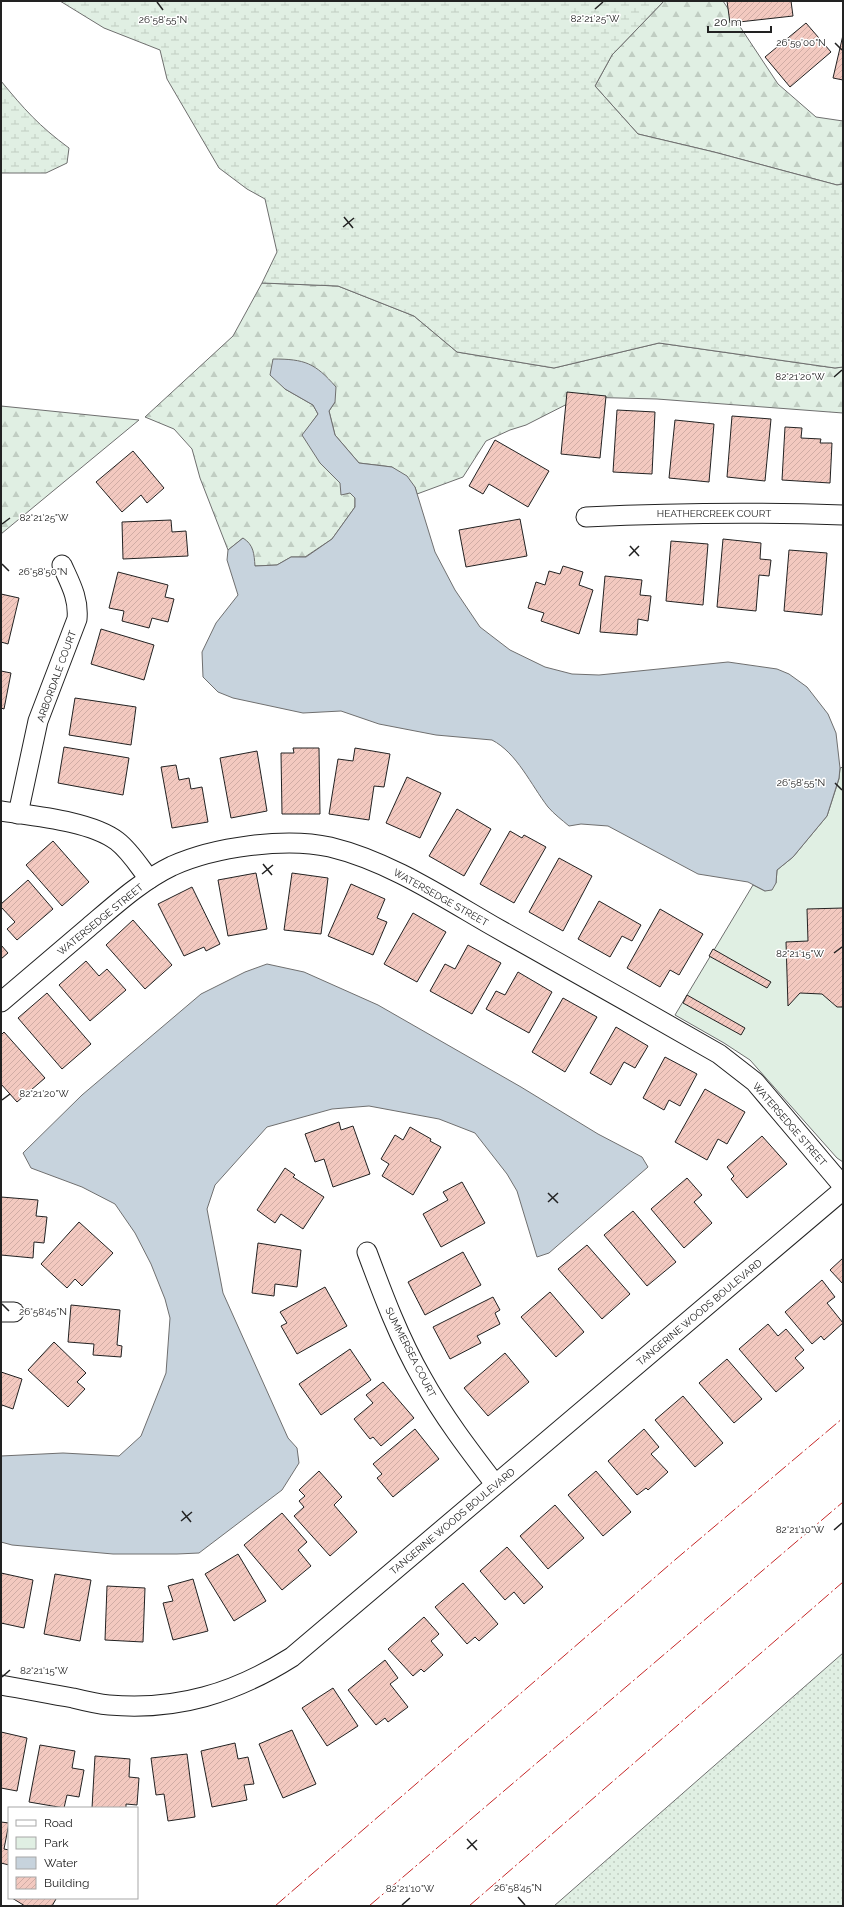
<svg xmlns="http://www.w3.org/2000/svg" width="844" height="1907" font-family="Raleway,sans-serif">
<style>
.grass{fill:url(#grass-dots);stroke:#6f6f6f}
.forest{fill:url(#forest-firs);stroke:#6f6f6f}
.wetland{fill:url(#wetland-marsh);stroke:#6f6f6f}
.park{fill:#e0efe3;stroke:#6f6f6f}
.water{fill:#c7d3dd;stroke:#6f6f6f}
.building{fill:url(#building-hatch);stroke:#222}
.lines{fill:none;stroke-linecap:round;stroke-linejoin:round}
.street-casing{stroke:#222;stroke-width:21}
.street{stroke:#fff;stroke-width:19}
.power{stroke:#c62828;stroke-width:1;stroke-dasharray:14 3 2 3;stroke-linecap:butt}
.ticks{fill:none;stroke:#222;stroke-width:1.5}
.labels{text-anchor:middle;stroke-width:3;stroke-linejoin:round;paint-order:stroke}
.street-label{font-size:10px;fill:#222;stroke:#fff}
.ticks-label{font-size:10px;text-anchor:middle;fill:#222;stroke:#fff;stroke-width:3;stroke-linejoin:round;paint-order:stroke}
</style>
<defs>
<pattern id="grass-dots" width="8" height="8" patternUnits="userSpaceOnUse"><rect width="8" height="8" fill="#e0efe3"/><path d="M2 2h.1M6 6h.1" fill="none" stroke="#c0cdc2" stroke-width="1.8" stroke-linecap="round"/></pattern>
<pattern id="forest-firs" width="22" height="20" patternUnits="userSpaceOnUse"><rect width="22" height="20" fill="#e0efe3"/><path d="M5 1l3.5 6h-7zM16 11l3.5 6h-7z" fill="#c0cdc2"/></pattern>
<pattern id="wetland-marsh" width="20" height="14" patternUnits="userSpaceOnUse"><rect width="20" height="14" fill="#e0efe3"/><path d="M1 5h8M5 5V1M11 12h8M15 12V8" fill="none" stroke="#c0cdc2"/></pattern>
<pattern id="building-hatch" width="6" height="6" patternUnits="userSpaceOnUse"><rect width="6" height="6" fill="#f3c9c0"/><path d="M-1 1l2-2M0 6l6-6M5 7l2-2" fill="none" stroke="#d0aca5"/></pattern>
</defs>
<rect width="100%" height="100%" fill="#fff"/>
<polygon class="grass" points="843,1653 843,1906 554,1906"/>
<g class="forest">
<polygon points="664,1 723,1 778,84 816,117 843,121 843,184 837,185 714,152 638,134 595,86 612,55"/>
<polygon points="262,283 338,286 414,316 457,352 554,368 659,343 835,368 843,367 843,413 657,399 581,397 526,425 510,430 486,441 463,477 417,494 415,487 392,467 359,463 335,435 329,411 335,402 285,389 313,405 318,414 303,435 331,473 355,498 355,507 332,539 305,557 291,557 277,565 255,566 243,538 228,550 200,478 192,449 174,429 145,417 233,336"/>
<polygon points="1,406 139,420 1,534"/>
</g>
<g class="wetland">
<polygon points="60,1 664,1 612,55 595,86 638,134 714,152 837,185 843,184 843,367 835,368 659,343 554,368 457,352 414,316 338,286 262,283 277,252 265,199 247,189 219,168 167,79 160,50 104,28"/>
<path d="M1,81c23,28 38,45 68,67l-2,15 -21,10h-45z"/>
</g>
<polygon class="park" points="843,767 843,1162 837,1158 750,1060 724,1043 675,1015 753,885 765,891 776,883 777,870 793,857 827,816 839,779 840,768"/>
<g class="water">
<path d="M273,359c32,0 42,4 63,28l-1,15 -6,9 6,24 24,28 33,4 15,9 8,11 20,65 20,38 25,37 30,23 35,17 27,7 27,1 129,-13 49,7 12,5 18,13 21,27 8,19 4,35 -1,10 -12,38 -34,41 -16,13 -1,13 -4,7 -7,1 -17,-9 -50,-8 -90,-48 -27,-2 -12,2c-7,-6 -15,-12 -21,-19 -17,-22 -31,-54 -56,-67l-56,-5 -57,-11 -38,-13 -38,2 -70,-15 -15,-6 -15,-15 -1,-25 14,-29 22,-28 -11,-35 1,-10 15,-12c11,7 11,16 12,28l22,-1 14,-8h15l26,-18 23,-32v-9l-5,-5 -9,2 -1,-12 -20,-20 -18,-28 16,-21 -5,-9 -28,-16 -15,-14z"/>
<polygon points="267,964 304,972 378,1005 521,1087 598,1134 642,1157 648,1167 549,1253 537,1257 517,1191 507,1174 475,1133 439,1119 369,1106 332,1109 267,1127 215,1185 207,1209 223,1293 288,1438 297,1448 299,1463 282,1490 199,1553 177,1554 113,1554 12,1545 1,1542 1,1456 63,1453 119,1456 141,1436 166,1373 170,1318 165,1299 151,1264 135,1233 115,1204 82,1187 31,1168 23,1153 82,1095 201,994 245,972"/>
</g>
<g class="building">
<polygon points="727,1 791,1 793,16 730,23"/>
<polygon points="806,23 831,52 790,87 765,57"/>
<polygon points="843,35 843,80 833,78"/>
<polygon points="567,392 606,396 600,458 561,454"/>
<polygon points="617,410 655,412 652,474 613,472"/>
<polygon points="732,416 771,419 765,481 727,477"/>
<polygon points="675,420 714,424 709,482 669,478"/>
<polygon points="785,427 802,428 801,438 821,439 820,443 832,443 830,483 782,480"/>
<polygon points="495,440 549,471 528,507 489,484 483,494 469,486"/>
<polygon points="133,451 164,488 147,503 141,495 122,512 96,482"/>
<polygon points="520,519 527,556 466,567 459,530"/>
<polygon points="171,520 172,532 186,531 188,556 123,559 122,522"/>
<polygon points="723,539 761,543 760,559 771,560 769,576 759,575 756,611 717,607"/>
<polygon points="671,541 708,544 703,605 666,601"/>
<polygon points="789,550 827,553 822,615 784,611"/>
<polygon points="563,566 583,572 579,585 593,590 579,634 541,621 544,613 528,608 536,582 545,585 549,571 560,574"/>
<polygon points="118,572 168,585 165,597 174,599 168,622 152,618 149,628 122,621 124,611 109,608"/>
<polygon points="605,576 642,580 640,595 651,596 648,621 638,619 637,635 600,632"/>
<polygon points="1,594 19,598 8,644 1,642"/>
<polygon points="101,629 154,645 144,680 91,664"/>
<polygon points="1,671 11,673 4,709 1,708"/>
<polygon points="75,698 136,707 131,745 69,735"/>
<polygon points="64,747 129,758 123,795 58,783"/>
<polygon points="293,748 319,748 320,814 282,814 281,753 294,753"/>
<polygon points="355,748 390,754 384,787 374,786 369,820 329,814 338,759 353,761"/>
<polygon points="257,751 267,811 231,818 220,758"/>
<polygon points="176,765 179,780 189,778 191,789 202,787 208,822 172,828 161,767"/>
<polygon points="407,777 441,793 420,838 386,823"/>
<polygon points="457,809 491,829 464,876 429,856"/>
<polygon points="510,831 522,838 524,835 546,847 514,903 480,884"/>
<polygon points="53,841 89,882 62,906 26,865"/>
<polygon points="559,858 592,876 563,931 529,912"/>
<polygon points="256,873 267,929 228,936 218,880"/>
<polygon points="292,873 328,878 321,934 284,930"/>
<polygon points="28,880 53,909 17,940 7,929 15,922 1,907 1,904"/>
<polygon points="351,884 385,899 377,918 387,922 373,955 328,936"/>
<polygon points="192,887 220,944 206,951 204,947 184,956 158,904"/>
<polygon points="599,901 641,925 632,941 622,936 610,957 578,939"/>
<polygon points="843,908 843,1007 837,1007 822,994 800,993 788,1006 786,942 808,941 807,909"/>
<polygon points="660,909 703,934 679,975 670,970 660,987 627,968"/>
<polygon points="413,913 446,932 417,982 384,964"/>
<polygon points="133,920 172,965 145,989 106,945"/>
<polygon points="1,945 8,953 1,959"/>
<polygon points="468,945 501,963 472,1014 430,991 445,964 455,969"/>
<polygon points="713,949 771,982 767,988 709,956"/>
<polygon points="86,961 99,976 107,969 126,990 90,1021 59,985"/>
<polygon points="518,972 552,992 529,1033 486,1009 496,991 505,995"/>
<polygon points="47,993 91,1044 62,1069 18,1018"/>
<polygon points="687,995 745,1028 741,1035 683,1003"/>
<polygon points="563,998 597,1017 565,1072 532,1052"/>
<polygon points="616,1027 648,1046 635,1068 624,1062 611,1085 590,1073"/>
<polygon points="4,1032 45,1078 17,1102 1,1084 1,1035"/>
<polygon points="665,1057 697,1074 680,1106 669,1100 664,1110 643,1098"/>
<polygon points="705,1089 745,1112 727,1144 718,1139 707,1160 675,1142"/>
<polygon points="339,1122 341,1130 353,1126 370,1174 333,1187 324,1159 315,1162 305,1134"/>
<polygon points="410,1127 431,1139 430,1141 441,1147 413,1195 382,1176 389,1164 381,1159 395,1135 403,1140"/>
<polygon points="762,1136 787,1164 747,1198 731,1179 734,1176 727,1167"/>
<polygon points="285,1168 295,1175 293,1177 324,1197 303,1229 281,1214 275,1223 257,1210"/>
<polygon points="687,1178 702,1195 694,1202 712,1223 684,1248 651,1209"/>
<polygon points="462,1182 485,1223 441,1247 423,1214 448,1200 443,1192"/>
<polygon points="1,1197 38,1200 36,1216 47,1217 44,1243 34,1242 33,1258 1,1255"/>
<polygon points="633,1211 676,1262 647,1286 604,1235"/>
<polygon points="79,1222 113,1253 82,1286 75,1279 67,1288 41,1264"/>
<polygon points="258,1243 301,1250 297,1287 275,1284 274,1296 252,1293"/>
<polygon points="587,1245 630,1294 602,1319 558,1269"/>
<polygon points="463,1252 481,1285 425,1315 408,1282"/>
<polygon points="843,1258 843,1284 830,1270"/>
<polygon points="822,1280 835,1297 827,1303 843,1323 824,1340 821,1336 812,1344 785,1312"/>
<polygon points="325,1287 347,1326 297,1354 281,1326 287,1323 280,1312"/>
<polygon points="550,1292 584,1332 556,1357 521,1317"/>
<polygon points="493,1297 500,1310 495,1313 500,1324 477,1336 481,1343 450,1359 433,1327"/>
<polygon points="71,1305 120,1310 117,1345 122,1346 121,1357 93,1355 94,1344 68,1342"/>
<polygon points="768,1324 778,1336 786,1329 804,1350 795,1358 804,1368 776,1392 739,1349"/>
<polygon points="54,1342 86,1373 77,1382 85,1389 68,1407 28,1370"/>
<polygon points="350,1349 371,1380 321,1415 299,1384"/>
<polygon points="505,1353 529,1382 488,1416 464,1388"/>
<polygon points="727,1359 762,1399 734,1423 699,1383"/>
<polygon points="1,1372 22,1379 13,1409 2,1405 1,1409"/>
<polygon points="383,1382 414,1418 381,1446 373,1437 370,1439 354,1419 373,1403 366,1395"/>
<polygon points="683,1396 723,1443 695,1467 655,1420"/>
<polygon points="415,1429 439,1459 393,1497 377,1478 382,1474 373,1464"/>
<polygon points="644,1429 659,1447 651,1454 668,1472 648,1490 646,1488 637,1495 608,1461"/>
<polygon points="319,1471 342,1497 334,1505 357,1532 330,1556 294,1516 304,1507 299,1501 305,1496 299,1490"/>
<polygon points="596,1471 631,1512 603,1536 568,1495"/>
<polygon points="555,1505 584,1538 548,1569 520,1536"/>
<polygon points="282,1513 307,1542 298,1550 311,1566 282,1590 244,1545"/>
<polygon points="507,1547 543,1587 524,1604 514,1592 505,1600 480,1571"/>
<polygon points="238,1554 266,1601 234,1621 205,1574"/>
<polygon points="1,1573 33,1580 24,1628 1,1623"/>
<polygon points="55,1574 91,1580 80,1641 44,1634"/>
<polygon points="193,1579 208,1631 173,1640 163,1603 173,1601 168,1586"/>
<polygon points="463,1583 498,1624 479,1641 475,1637 467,1644 435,1607"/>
<polygon points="107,1586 145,1588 143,1642 105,1640"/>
<polygon points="424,1617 439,1634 431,1641 443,1655 424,1672 421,1669 413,1676 388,1649"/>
<polygon points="385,1660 398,1678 390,1684 408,1707 388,1722 385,1718 376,1725 348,1690"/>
<polygon points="333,1688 358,1726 327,1746 302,1708"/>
<polygon points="292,1730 316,1784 283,1798 259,1744"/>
<polygon points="1,1732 27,1738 17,1791 1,1788"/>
<polygon points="235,1743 238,1759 248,1757 254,1784 244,1785 247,1800 212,1807 201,1751"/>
<polygon points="40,1745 75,1751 72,1768 84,1770 79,1797 67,1795 64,1808 29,1802"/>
<polygon points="187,1754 195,1817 168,1821 164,1794 156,1795 151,1758"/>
<polygon points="95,1756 130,1759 129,1777 139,1778 137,1805 126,1804 126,1808 92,1808"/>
<polygon points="1,1822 9,1823 4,1849 9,1850 9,1865 1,1863"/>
<polygon points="12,1898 54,1898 56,1899 52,1906 25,1906"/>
</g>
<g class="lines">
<g class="street-casing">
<g id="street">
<path d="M586,517c86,-4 171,-5 257,-2"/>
<path d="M1,811c33,5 90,10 116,30 13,10 22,25 32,38"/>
<path d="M18,814l20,-93 39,-102c2,-21 -7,-36 -15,-54"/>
<path d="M1,1002c29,-25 59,-50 88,-75 26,-22 52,-46 83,-61 42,-19 113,-29 158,-19 58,14 111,49 163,79 75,42 151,85 226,128l36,28 88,104"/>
<path d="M367,1252c16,43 32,86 55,126 21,38 47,72 73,106"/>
<polyline points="1,1312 14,1312"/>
<path d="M1,1685c24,4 48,9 72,13 12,3 24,6 36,7 68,6 126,-12 183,-48l551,-467"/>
</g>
</g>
<use href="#street" class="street"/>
<g class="power">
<polyline points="275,1906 676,1559 843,1418"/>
<polyline points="369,1906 843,1502"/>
<polyline points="469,1906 843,1582"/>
</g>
</g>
<path class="ticks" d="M157,2l6,8M595,9l8,-7M835,43l7,7M344,217l9,11M343,227l11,-9M834,377l8,-7M2,524l8,-6M630,546l9,10M629,556l10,-10M2,564l7,7M835,783l7,7M263,864l9,11M262,874l11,-9M834,953l8,-6M2,1100l8,-6M548,1193l10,10M548,1202l10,-9M2,1304l7,7M182,1511l9,11M181,1521l11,-9M834,1530l8,-7M2,1677l8,-7M467,1839l10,11M467,1849l10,-9M518,1897l7,8M402,1905l8,-7"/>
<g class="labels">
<g class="street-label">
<text x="714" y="517">HEATHERCREEK COURT</text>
<text transform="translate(56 676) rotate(-70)" y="4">ARBORDALE COURT</text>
<text transform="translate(441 897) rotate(29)" y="4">WATERSEDGE STREET</text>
<text transform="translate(100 919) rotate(-39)" y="4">WATERSEDGE STREET</text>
<text transform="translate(790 1124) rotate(49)" y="4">WATERSEDGE STREET</text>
<text transform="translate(699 1312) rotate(-40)" y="4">TANGERINE WOODS BOULEVARD</text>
<text transform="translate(411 1352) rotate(63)" y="4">SUMMERSEA COURT</text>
<text transform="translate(452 1521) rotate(-40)" y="4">TANGERINE WOODS BOULEVARD</text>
</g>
</g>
<g class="ticks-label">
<text x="595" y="22">82°21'25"W</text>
<text x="163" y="23">26°58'55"N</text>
<text x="801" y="46">26°59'00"N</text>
<text x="800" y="380">82°21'20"W</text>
<text x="44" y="521">82°21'25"W</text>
<text x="43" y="575">26°58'50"N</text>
<text x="801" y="786">26°58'55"N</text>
<text x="800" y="957">82°21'15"W</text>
<text x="44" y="1097">82°21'20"W</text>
<text x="43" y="1315">26°58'45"N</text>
<text x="800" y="1533">82°21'10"W</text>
<text x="44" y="1674">82°21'15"W</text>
<text x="518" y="1891">26°58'45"N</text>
<text x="410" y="1892">82°21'10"W</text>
</g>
<rect width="844" height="1907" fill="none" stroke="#222222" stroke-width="4"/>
<rect x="8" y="1807" width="130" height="92" fill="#ffffff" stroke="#a7a7a7"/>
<rect x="16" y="1820" width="20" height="6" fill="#ffffff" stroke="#a7a7a7"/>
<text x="44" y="1827" font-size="12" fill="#222222">Road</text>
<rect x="16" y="1837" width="20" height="12" fill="#e0efe3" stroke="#a7a7a7"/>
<text x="44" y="1847" font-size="12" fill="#222222">Park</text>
<rect x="16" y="1857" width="20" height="12" fill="#c7d3dd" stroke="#a7a7a7"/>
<text x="44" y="1867" font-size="12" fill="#222222">Water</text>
<rect x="16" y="1877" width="20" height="12" fill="url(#building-hatch)" stroke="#a7a7a7"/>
<text x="44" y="1887" font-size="12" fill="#222222">Building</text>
<path d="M708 26v6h63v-6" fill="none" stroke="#222222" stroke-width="2"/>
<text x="714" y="26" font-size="12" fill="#222222" stroke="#ffffff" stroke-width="3" paint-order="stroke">20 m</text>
</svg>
